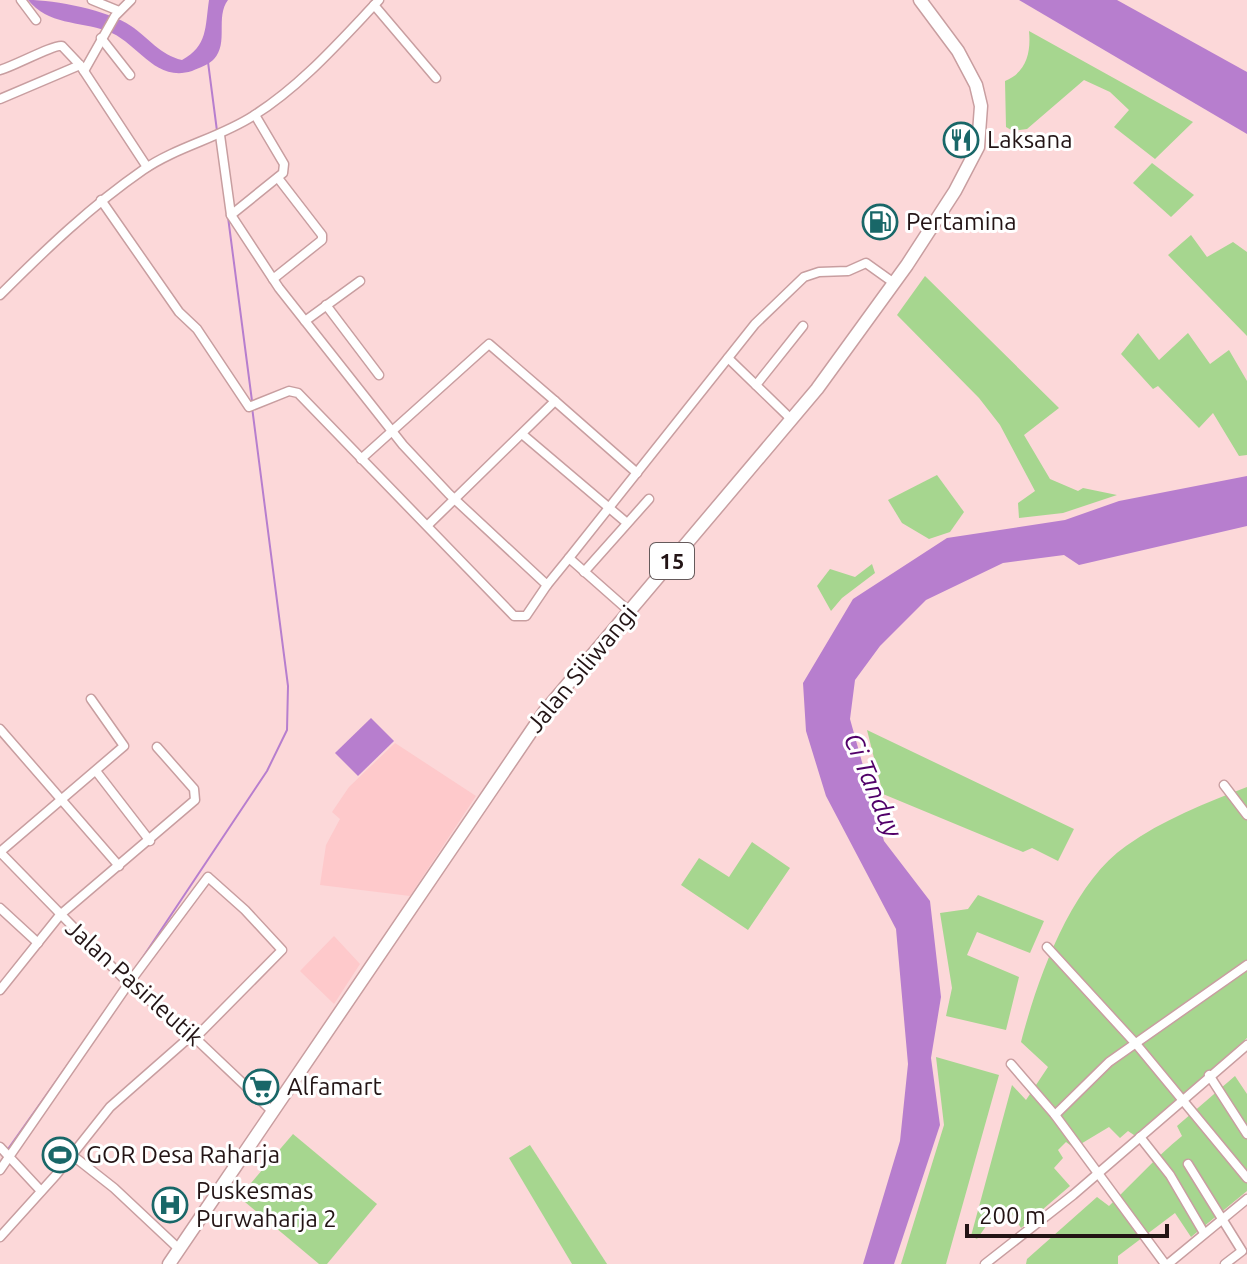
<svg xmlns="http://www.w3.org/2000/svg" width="1247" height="1264" font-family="Ubuntu,sans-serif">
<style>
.built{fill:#fec9cb}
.green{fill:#a6d68f}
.water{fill:#b77ece}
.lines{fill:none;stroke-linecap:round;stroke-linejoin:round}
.stream{stroke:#b77ece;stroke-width:2}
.minor-casing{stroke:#c89ea0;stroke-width:11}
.highway-casing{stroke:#c89ea0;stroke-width:15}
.minor{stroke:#fff;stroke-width:8}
.highway{stroke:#fff;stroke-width:12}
.labels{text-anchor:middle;stroke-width:6;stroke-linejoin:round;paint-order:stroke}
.shield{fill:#fff;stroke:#655a5b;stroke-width:2}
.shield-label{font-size:22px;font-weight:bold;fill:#231415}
.poi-label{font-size:24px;fill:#231415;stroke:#fff;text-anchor:start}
.street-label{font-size:24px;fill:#231415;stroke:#fff}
.water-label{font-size:26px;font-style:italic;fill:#510069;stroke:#fff}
</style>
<rect width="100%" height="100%" fill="#fcd8d9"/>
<g class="built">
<polygon points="395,743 476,796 410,896 320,885 326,845 340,819 332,812 349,787"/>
<polygon points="334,936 360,964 334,1004 300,971"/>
</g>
<g class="green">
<path d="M1029,31l164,91 -38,37 -41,-32 15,-17 -19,-18 -26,-12 -57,49 -14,2 -7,-4 -1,-46c22,-9 26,-29 24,-50z"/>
<polygon points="1152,163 1194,195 1171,217 1133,183"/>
<polygon points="1191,235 1207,257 1233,242 1247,252 1247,336 1168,255"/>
<polygon points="925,276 1059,408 1024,435 1050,479 1078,491 1083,488 1117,495 1063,513 1019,518 1018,503 1035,491 1000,425 979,398 897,315"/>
<polygon points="1138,333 1159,360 1188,333 1210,364 1229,350 1247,381 1247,455 1239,456 1213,413 1199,428 1158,386 1153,389 1121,354"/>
<polygon points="937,475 964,512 950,532 929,539 902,523 888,500"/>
<polygon points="872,564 875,573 842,598 831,611 817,586 830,569 855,577"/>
<polygon points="867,730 1074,829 1058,861 1032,848 1023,852 883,794"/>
<path d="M1247,787v251l-110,99 -9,-6 -8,7 -11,-11 -35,21 -8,-6 -8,8 5,8 -9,10 16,18 -49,42 -9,-14 -16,-2 -19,27 -6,-3 41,-151 14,15 22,-33 -27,-25c16,-62 50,-158 105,-196 36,-26 80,-43 121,-59z"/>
<polygon points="752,842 790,868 748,930 681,885 699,858 729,877"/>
<polygon points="978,895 1044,921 1030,953 977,932 967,955 1019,977 1006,1030 946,1016 952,988 940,913 968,909"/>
<polygon points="936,1057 999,1075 946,1264 901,1264 944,1125"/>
<path d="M1235,1076l12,18v97l-56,46 -16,-24 -57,43v8h-92l1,-5 70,-62 12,9c26,-25 46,-48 73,-70l-5,-10z"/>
<polygon points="293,1134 377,1204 327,1264 319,1264 239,1197"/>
<polygon points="530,1145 607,1264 572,1264 509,1158"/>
</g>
<g class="water">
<path d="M28,0c27,0 80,10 103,26 18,12 29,29 51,34 26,-14 23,-33 27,-60h19c-13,17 1,43 -14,59 -4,5 -15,9 -22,12 -38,12 -55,-30 -85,-40 -28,-10 -59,-6 -79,-31z"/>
<polygon points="1019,0 1117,0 1247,72 1247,134"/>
<polygon points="1247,476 1247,526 1079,565 1064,555 1003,563 926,600 880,646 855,680 850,719 884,841 930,901 941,997 931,1058 940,1125 894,1264 863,1264 900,1141 908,1064 896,929 826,796 806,731 803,683 853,599 947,538 1065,520 1119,501"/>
<polygon points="371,718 394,741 358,776 335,753"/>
</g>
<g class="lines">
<g class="stream">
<polyline points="208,62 217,131"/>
<polyline points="228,217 252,401"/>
<polyline points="137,966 267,771 287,730 288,686 252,407"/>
<polyline points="8,1149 76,1053"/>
</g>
<g class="minor-casing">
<g id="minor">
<polyline points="21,0 36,20"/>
<polyline points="92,0 119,11"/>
<polyline points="374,5 436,78"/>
<polyline points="101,38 130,75"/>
<path d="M0,70c14,-4 55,-26 62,-24l18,19 67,102"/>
<polyline points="84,71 115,16 131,0"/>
<polyline points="0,99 80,65"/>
<polyline points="220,135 231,215 279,288 403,445 449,494 547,585 569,558 629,611"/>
<polyline points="101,200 179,312 197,329 249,407 289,391 298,393 514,616 526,616 547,585"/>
<polyline points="231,215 283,173 284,164 255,115"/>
<polyline points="273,279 322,240 322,235 278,178"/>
<path d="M0,295c45,-45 91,-89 143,-125 33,-23 76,-32 110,-54 48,-30 87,-75 126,-116"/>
<polyline points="326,305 379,375"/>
<polyline points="305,321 360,281"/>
<polyline points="728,358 792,420"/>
<polyline points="756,385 803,326"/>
<polyline points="522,434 627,523"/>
<polyline points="361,459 489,344 555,401"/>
<polyline points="428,525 555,401 637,473"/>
<polyline points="569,558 755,324 804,277 819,272 848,271 866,263 894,283"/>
<polyline points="584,572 649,499"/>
<polyline points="0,729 119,866"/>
<polyline points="96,771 150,841"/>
<polyline points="1224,785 1247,815"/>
<polyline points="0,852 127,982 195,1038 272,1111"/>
<polyline points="0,852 124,746 91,699"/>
<polyline points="0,908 38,943"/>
<polyline points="1047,947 1137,1045 1247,1178"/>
<polyline points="0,990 60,915 195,800 194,789 157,747"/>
<polyline points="1011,1064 1055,1115 1165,1264"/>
<polyline points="1209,1075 1247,1134"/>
<polyline points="1055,1115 1109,1062 1247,965"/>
<polyline points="1140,1137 1170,1175 1204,1233"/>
<polyline points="0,1147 41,1191"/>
<polyline points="72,1155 114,1188 179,1249"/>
<polyline points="1188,1164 1242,1251 1225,1264"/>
<polyline points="0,1170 129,983 208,877 245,910 282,950 195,1038"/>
<polyline points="0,1237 56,1175 110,1107 192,1035"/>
<polyline points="985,1264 1073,1195 1247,1045"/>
<polyline points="1168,1264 1247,1199"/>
</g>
</g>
<g class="highway-casing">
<polyline id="highway" points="169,1264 545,711 817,389 907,265 955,191 978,147 981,106 976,85 958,51 920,0"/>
</g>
<use href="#minor" class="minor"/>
<use href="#highway" class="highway"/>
</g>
<defs>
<g id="restaurant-ring" transform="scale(1.8)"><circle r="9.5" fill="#fff" stroke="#196768" stroke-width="1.5"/><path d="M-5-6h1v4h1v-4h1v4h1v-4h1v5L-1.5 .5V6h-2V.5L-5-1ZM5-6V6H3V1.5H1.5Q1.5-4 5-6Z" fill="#196768"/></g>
<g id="fuel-ring" transform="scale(1.8)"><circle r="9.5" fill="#fff" stroke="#196768" stroke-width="1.5"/><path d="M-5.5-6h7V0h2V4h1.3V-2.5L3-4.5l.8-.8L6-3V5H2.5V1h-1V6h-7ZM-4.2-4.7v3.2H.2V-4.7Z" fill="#196768"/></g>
<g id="supermarket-ring" transform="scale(1.8)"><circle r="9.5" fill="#fff" stroke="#196768" stroke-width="1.5"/><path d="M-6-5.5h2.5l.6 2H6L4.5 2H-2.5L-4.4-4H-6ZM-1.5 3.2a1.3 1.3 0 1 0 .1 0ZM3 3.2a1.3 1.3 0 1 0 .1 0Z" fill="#196768"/></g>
<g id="stadium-ring" transform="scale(1.8)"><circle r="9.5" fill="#fff" stroke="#196768" stroke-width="1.5"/><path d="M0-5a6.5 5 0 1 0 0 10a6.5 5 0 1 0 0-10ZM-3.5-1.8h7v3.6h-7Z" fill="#196768"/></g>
<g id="hospital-ring" transform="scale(1.8)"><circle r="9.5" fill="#fff" stroke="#196768" stroke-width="1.5"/><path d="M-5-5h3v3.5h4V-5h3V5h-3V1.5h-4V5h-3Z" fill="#196768"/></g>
</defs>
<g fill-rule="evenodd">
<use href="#restaurant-ring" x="961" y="140"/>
<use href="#fuel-ring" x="880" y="222"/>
<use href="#supermarket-ring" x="261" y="1087"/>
<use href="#stadium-ring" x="60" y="1155"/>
<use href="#hospital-ring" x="170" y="1205"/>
</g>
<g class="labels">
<rect class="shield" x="650" y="543" width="44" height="36" rx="6"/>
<g class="shield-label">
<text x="672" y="569">15</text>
</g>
<g class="poi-label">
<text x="987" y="148">Laksana</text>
<text x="906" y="230">Pertamina</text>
<text x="287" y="1095">Alfamart</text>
<text x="86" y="1163">GOR Desa Raharja</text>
<text x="196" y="1199">Puskesmas<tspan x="196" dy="28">Purwaharja 2</tspan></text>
</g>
<g class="street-label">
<text transform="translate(582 669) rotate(-50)" y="8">Jalan Siliwangi</text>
<text transform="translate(134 983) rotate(42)" y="8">Jalan Pasirleutik</text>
</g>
<g class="water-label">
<text transform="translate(873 785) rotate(67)" y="9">Ci Tanduy</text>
</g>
</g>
<path d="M967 1224v12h200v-12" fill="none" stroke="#231415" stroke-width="4"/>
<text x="979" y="1224" font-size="24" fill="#231415" stroke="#ffffff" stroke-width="6" paint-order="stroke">200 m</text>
</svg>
